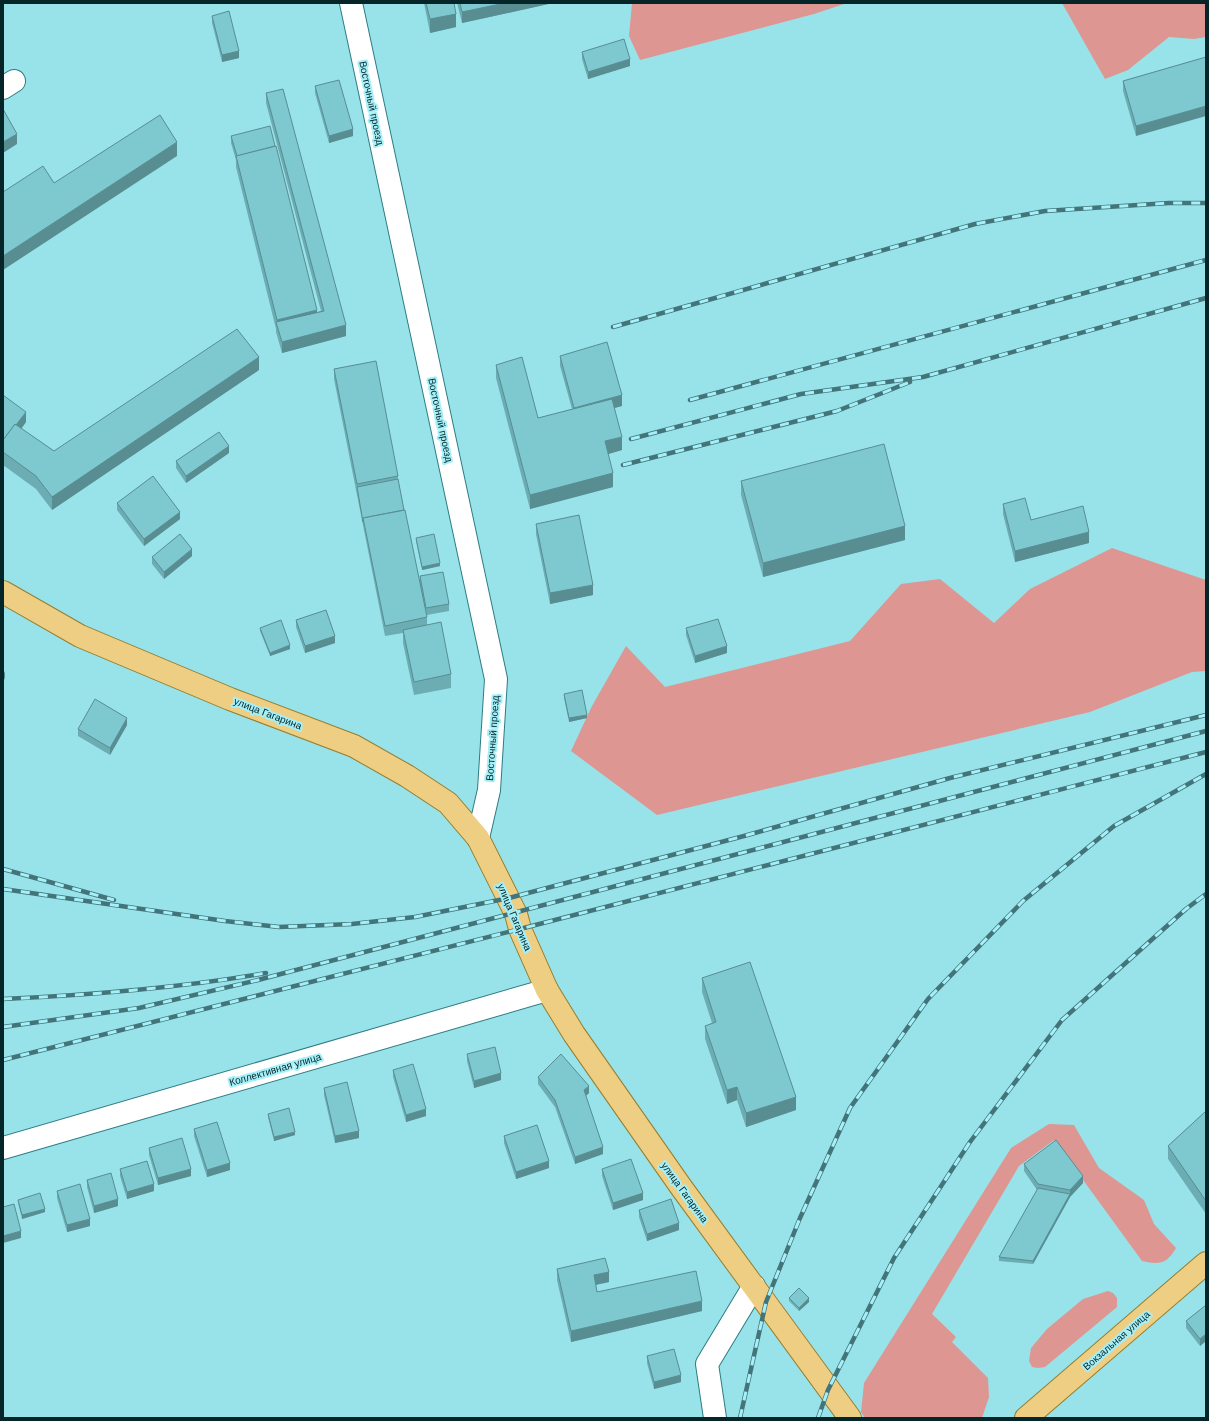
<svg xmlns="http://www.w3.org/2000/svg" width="1209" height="1421" font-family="Arial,sans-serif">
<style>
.green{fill:#dd9691}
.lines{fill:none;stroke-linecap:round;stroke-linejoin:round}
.minor-casing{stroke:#2f7c83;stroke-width:24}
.major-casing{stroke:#957e2d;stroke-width:24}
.minor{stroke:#fff;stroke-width:22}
.major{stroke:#eece83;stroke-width:22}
.rail-casing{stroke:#427479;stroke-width:4.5}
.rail{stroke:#a5f0f8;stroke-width:3;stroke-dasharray:9;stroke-linecap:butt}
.wall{fill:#6cadb3}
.shaded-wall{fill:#588d92}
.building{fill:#7ec9d0;stroke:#588d92}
.labels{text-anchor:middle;stroke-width:4;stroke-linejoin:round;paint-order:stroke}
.street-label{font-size:10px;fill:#052528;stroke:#a5f0f8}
</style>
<rect width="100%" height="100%" fill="#98e3ea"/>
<g class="green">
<polygon points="632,3 847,3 814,14 640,60 629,36"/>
<polygon points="1062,3 1206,3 1206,37 1194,39 1169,37 1128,70 1105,79"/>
<polygon points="1112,548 1206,580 1206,671 1192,672 1090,712 657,815 571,751 592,706 626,646 665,687 850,641 901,584 940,579 994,623 1030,589"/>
<path d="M1049,1124l25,1 25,43 45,32 10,24 22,24c-9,16 -17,17 -34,13l-88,-121 -35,26 -87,148 24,23 -4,5 36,36 1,19 -7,21h-117l-4,-6 3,-29 147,-235z"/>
<polygon points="1108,1291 1113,1293 1117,1298 1117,1307 1045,1367 1038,1368 1032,1367 1029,1361 1031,1348 1047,1329 1083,1299"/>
</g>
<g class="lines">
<g class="minor-casing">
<g id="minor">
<polyline points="351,3 496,679 489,790 478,838"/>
<polyline points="3,88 14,81"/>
<polyline points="3,1148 547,990"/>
<polyline points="715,1418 707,1364 754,1286"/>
</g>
</g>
<g class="major-casing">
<g id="major">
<polyline points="3,592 80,636 230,699 354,746 407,776 448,803 478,838 516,914 520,929 547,990 574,1034 681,1187 850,1418"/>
<polyline points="1026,1418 1206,1263"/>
</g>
</g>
<use href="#minor" class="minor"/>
<use href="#major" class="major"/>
<g class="rail-casing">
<g id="rail">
<polyline points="613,327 975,224 1045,211 1169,203 1206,203"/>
<polyline points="690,400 1206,260"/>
<polyline points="631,439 801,394 923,377 1206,298"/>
<polyline points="623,465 837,411 910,382"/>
<polyline points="3,869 114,900"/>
<polyline points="3,889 225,921 279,927 352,924 415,917 509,898 744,836 950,778 1206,715"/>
<path d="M3,999c87,-4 176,-11 263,-26"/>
<polyline points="3,1027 139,1008 258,980 1206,731"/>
<polyline points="3,1060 520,929 1206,752"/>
<polyline points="740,1418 766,1302 800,1218 850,1108 928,999 1023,901 1114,826 1206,774"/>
<polyline points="818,1418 828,1390 894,1258 970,1142 1062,1020 1186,909 1206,894"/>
</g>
</g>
<use href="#rail" class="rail"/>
</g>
<g class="wall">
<polygon points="424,3 454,3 456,27 430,33"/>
<polygon points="457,3 553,3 462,23"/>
<polygon points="212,16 239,58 222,62 212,23"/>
<polygon points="582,52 630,66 588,79 582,59"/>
<polygon points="1206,57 1136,136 1123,91 1123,81"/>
<polygon points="315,86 353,136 329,143 315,93"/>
<polygon points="266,93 346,336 282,353 276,332 276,329 236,167 236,160 231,143 231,136 317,312 321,311 266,103"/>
<polygon points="560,356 622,406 614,408 622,450 608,454 613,487 530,509 496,378 496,365 538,418 572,409 560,366"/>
<polygon points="334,369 398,476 398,479 404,510 426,611 420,583 420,576 449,604 449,611 427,615 427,625 451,674 451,688 414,695 403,643 403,633 385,636 334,379"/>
<polygon points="259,370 52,510 36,489 3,465 3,395 26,422 21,429 54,451"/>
<polygon points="229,453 186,483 176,468 176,461"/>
<polygon points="741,481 905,540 763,577 741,495"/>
<polygon points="117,503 180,519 144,546 117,510"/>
<polygon points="1003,504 1031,520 1089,543 1015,562 1003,514"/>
<polygon points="536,524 593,595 550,604 536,534"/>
<polygon points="416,538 440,566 422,570 416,541"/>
<polygon points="192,556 164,579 152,564 152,557"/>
<polygon points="296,620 335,643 305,653 296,627"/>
<polygon points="260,628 290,649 270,656 260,631"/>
<polygon points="686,628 727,653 695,663 686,635"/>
<polygon points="564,694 587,718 569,722 564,698"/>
<polygon points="127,725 110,755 78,736 78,729"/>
<polygon points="702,978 796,1110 746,1127 737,1100 727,1104 705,1039 705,1026 712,1023 702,992"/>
<polygon points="467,1054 501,1080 474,1088 467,1061"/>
<polygon points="393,1070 426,1116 406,1122 393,1077"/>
<polygon points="538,1077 589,1093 586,1096 603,1154 575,1164 555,1107 538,1084"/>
<polygon points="324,1088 359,1138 335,1143 324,1095"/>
<polygon points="1206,1111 1206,1214 1168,1159 1168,1146"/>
<polygon points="268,1114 295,1135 274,1141 268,1117"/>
<polygon points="194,1129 230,1170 207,1177 194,1136"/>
<polygon points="504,1136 549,1168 516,1179 504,1143"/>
<polygon points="149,1148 191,1176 158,1185 149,1155"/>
<polygon points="1024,1164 1083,1183 1070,1197 1033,1264 999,1261 999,1257 1037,1190 1024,1171"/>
<polygon points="120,1169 154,1191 127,1199 120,1176"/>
<polygon points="602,1169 643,1200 613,1210 602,1176"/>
<polygon points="87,1180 118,1206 94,1213 87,1187"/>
<polygon points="57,1191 90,1226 67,1232 57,1198"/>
<polygon points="18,1200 45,1212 22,1219 18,1203"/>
<polygon points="639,1210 679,1230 647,1241 639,1217"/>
<polygon points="557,1269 609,1282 596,1285 597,1292 702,1311 571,1342 557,1280"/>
<polygon points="789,1298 809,1302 799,1311 789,1301"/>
<polygon points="1206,1305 1206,1341 1200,1346 1186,1328 1186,1321"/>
<polygon points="647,1356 681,1382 654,1389 647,1363"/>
</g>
<g class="shaded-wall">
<polygon points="505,3 553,3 462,23 462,12"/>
<polygon points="456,14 456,27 430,33 430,19"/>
<polygon points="239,51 239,58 222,62 222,55"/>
<polygon points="630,59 630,66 588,79 588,72"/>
<polygon points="1206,106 1206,116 1136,136 1136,126"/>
<polygon points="353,129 353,136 329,143 329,136"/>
<polygon points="17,134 17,144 3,153 3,142"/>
<polygon points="177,142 177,156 3,270 3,256"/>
<polygon points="317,310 317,320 277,323 277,320"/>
<polygon points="346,325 346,336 282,353 282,342"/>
<polygon points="259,357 259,370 52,510 52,497"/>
<polygon points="622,395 622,406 574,419 574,409"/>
<polygon points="26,412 26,422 4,452 3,443"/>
<polygon points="622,437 622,450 605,455 605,441"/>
<polygon points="229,446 229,453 186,483 186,476"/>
<polygon points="613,473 613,487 530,509 530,495"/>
<polygon points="180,512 180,519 144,546 144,539"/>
<polygon points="905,526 905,540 763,577 763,563"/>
<polygon points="1089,532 1089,543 1015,562 1015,551"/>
<polygon points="192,549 192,556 164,579 164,572"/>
<polygon points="440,563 440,566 422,570 422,567"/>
<polygon points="593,585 593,595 550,604 550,593"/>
<polygon points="335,636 335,643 305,653 305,646"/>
<polygon points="290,645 290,649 270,656 270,653"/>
<polygon points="727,646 727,653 695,663 695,656"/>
<polygon points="5,671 5,678 3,682 3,675"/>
<polygon points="587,715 587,718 569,722 569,718"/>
<polygon points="127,718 127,725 110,755 110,748"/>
<polygon points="501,1073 501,1080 474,1088 474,1081"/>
<polygon points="589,1086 589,1093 584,1097 584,1090"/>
<polygon points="737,1087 737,1100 727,1104 727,1090"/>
<polygon points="796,1097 796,1110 746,1127 746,1113"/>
<polygon points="426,1109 426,1116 406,1122 406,1115"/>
<polygon points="359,1131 359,1138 335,1143 335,1136"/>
<polygon points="295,1132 295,1135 274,1141 274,1137"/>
<polygon points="603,1147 603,1154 575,1164 575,1157"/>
<polygon points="549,1161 549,1168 516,1179 516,1172"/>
<polygon points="230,1163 230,1170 207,1177 207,1170"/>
<polygon points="191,1169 191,1176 158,1185 158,1178"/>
<polygon points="1083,1176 1083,1183 1070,1197 1033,1264 1033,1261 1070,1194 1070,1190"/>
<polygon points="154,1184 154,1191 127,1199 127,1192"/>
<polygon points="643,1193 643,1200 613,1210 613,1203"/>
<polygon points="118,1199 118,1206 94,1213 94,1206"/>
<polygon points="45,1209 45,1212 22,1219 22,1215"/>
<polygon points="90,1219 90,1226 67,1232 67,1225"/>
<polygon points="679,1223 679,1230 647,1241 647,1234"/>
<polygon points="21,1231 21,1238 3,1243 3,1236"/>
<polygon points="609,1272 609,1282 594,1285 594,1275"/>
<polygon points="809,1298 809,1302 799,1311 799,1308"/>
<polygon points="702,1301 702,1311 571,1342 571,1331"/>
<polygon points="1206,1334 1206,1341 1200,1346 1200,1339"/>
<polygon points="681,1375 681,1382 654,1389 654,1382"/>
</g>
<g class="building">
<polygon points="426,3 454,3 456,14 430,19"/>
<polygon points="460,3 505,3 462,12"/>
<polygon points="229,11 239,51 222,55 212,16"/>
<polygon points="624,39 630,59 588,72 582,52"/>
<polygon points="1206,57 1206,106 1136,126 1123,81"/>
<polygon points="339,80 353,129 329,136 315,86"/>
<polygon points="283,89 346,325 282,342 276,322 324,311 266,93"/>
<polygon points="3,109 17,134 3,142"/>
<polygon points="160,115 177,142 3,256 3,192 43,166 54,183"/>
<polygon points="270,126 275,146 237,156 231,136"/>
<polygon points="276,146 317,310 277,320 236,156"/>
<polygon points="237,329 259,357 52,497 36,476 3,452 3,440 15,424 54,451"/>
<polygon points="607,342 622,395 574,408 560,356"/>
<polygon points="522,357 538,418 612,399 622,437 605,441 613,473 530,495 496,365"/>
<polygon points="376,361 398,476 357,484 334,369"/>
<polygon points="3,395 26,412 16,425 15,424 3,440"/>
<polygon points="219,432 229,446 186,476 176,461"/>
<polygon points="884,444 905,526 763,563 741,481"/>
<polygon points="153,476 180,512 144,539 117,503"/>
<polygon points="398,479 404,510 363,518 363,522 357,487"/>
<polygon points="1025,498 1031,520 1083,506 1089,532 1015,551 1003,504"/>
<polygon points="405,510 427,617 385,626 363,518"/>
<polygon points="579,515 593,585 550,593 536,524"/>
<polygon points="180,534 192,549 164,572 152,557"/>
<polygon points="434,534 440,563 422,567 416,538"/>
<polygon points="443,572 449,604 426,608 420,576"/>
<polygon points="326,610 335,636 305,646 296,620"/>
<polygon points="718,619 727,646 695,656 686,628"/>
<polygon points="281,620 290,645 270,653 260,628"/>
<polygon points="441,622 451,674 414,682 403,630"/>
<polygon points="582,690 587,715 569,718 564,694"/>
<polygon points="95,699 127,718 110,748 78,729"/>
<polygon points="750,962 796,1097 746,1113 737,1087 727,1090 705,1026 716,1022 702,978"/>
<polygon points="495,1047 501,1073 474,1081 467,1054"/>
<polygon points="561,1054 589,1086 584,1090 603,1147 575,1157 555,1100 538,1077"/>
<polygon points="413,1064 426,1109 406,1115 393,1070"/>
<polygon points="347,1082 359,1131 335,1136 324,1088"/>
<polygon points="289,1108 295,1132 274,1137 268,1114"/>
<polygon points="1206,1111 1206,1201 1168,1146"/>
<polygon points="217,1122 230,1163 207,1170 194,1129"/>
<polygon points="537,1125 549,1161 516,1172 504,1136"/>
<polygon points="182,1138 191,1169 158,1178 149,1148"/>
<polygon points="1056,1140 1083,1176 1070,1190 1038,1184 1024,1164"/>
<polygon points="631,1159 643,1193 613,1203 602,1169"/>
<polygon points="147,1161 154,1184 127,1192 120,1169"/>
<polygon points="111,1173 118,1199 94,1206 87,1180"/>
<polygon points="80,1184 90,1219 67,1225 57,1191"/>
<polygon points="1038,1188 1070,1194 1033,1261 999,1257"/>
<polygon points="40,1193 45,1209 22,1215 18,1200"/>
<polygon points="671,1199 679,1223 647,1234 639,1210"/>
<polygon points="14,1204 21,1231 3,1236 3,1207"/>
<polygon points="605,1258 609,1272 594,1275 597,1292 696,1271 702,1301 571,1331 557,1269"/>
<polygon points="799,1288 809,1298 799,1308 789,1298"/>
<polygon points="1206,1305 1206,1334 1200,1339 1186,1321"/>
<polygon points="674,1349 681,1375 654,1382 647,1356"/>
</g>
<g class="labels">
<g class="street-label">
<text transform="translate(372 103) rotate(78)" y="4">Восточный проезд</text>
<text transform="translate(441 420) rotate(78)" y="4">Восточный проезд</text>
<text transform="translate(268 713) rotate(21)" y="4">улица Гагарина</text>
<text transform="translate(492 738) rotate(-86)" y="4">Восточный проезд</text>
<text transform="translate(515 917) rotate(67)" y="4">улица Гагарина</text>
<text transform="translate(275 1069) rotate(-16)" y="4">Коллективная улица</text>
<text transform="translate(685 1192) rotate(54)" y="4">улица Гагарина</text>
<text transform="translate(1116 1340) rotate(-41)" y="4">Вокзальная улица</text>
</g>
</g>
<rect width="1209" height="1421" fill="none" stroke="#052528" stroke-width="8"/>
</svg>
